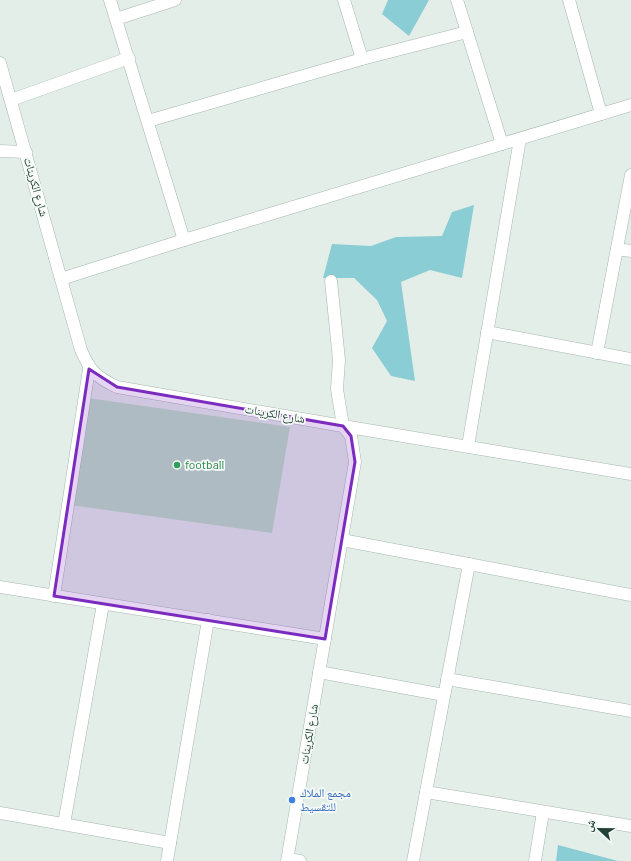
<svg xmlns="http://www.w3.org/2000/svg" width="631" height="861" font-family="Barlow,'Noto Naskh Arabic',sans-serif">
<style>
.green{fill:#bcdfc4}
.water{fill:#8bcdd4}
.lines{fill:none;stroke-linecap:round;stroke-linejoin:round}
.street-casing{stroke:#a6b6b0;stroke-width:13}
.street{stroke:#fff;stroke-width:12}
.marked{fill:#7b2cbf;fill-opacity:0.2;stroke:#7b2cbf;stroke-width:3;stroke-linejoin:round}
.leisure-dot{fill:#2e9e5b;stroke:#f5faf7;stroke-width:1.5}
.shop-dot{fill:#3f7fe0;stroke:#f5faf7;stroke-width:1.5}
.labels{text-anchor:middle;stroke-width:3.5;stroke-linejoin:round;paint-order:stroke}
.street-label{font-size:12px;fill:#224037;stroke:#f5faf7}
.leisure-label{font-size:12px;fill:#27864d;stroke:#f5faf7;text-anchor:start}
.shop-label{font-size:12px;fill:#366cbe;stroke:#f5faf7;text-anchor:start}
</style>
<rect width="100%" height="100%" fill="#e4eee9"/>
<polygon class="green" points="81,397 290,427 272,533 63,504"/>
<g class="water">
<polygon points="388,0 429,0 409,36 382,14"/>
<polygon points="474,205 462,278 430,270 401,282 415,381 391,376 372,348 387,321 377,300 354,278 323,278 332,244 371,246 396,237 442,236 452,212"/>
<polygon points="558,845 618,861 556,861"/>
</g>
<g class="lines">
<g class="street-casing">
<g id="street">
<polyline points="110,0 184,240"/>
<polyline points="344,0 362,59"/>
<polyline points="457,0 502,144"/>
<polyline points="569,0 601,114"/>
<polyline points="116,19 175,0"/>
<path d="M0,63l81,287c9,21 15,27 36,37l226,39 8,10 4,26 -68,399"/>
<polyline points="11,100 129,58"/>
<polyline points="148,121 362,59 467,32"/>
<polyline points="0,151 26,152"/>
<polyline points="617,249 631,251"/>
<polyline points="61,279 184,240 631,105"/>
<polyline points="331,281 339,360 337,389 343,426 631,474"/>
<polyline points="487,332 631,359"/>
<polyline points="597,353 631,175"/>
<polyline points="468,446 520,139"/>
<polyline points="342,540 631,595"/>
<polyline points="0,587 325,639"/>
<polyline points="54,596 89,369"/>
<polyline points="319,672 444,695"/>
<polyline points="447,679 631,711"/>
<polyline points="426,792 631,826"/>
<polyline points="0,813 170,843"/>
<polyline points="64,824 103,604"/>
<polyline points="288,859 300,861"/>
<polyline points="167,861 208,620"/>
<polyline points="413,861 469,564"/>
<polyline points="535,861 543,812"/>
</g>
</g>
<use href="#street" class="street"/>
</g>
<path class="marked" d="M89,369l28,18 226,39 8,10 4,26 -30,177 -271,-43z"/>
<circle class="leisure-dot" cx="177" cy="465" r="4"/>
<circle class="shop-dot" cx="292" cy="800" r="4"/>
<g class="labels">
<g class="street-label">
<text transform="translate(36 187) rotate(74)" y="4">شارع الکرينات</text>
<text transform="translate(275 414) rotate(10)" y="4">شارع الکرينات</text>
<text transform="translate(309 734) rotate(-80)" y="4">شارع الکرينات</text>
</g>
<g class="leisure-label">
<text x="185" y="469">football</text>
</g>
<g class="shop-label">
<text x="300" y="797">مجمع الملاك<tspan x="300" dy="14">للتقسيط</tspan></text>
</g>
</g>
<g transform="translate(599 829) rotate(292)" stroke="#f5faf7" stroke-width="3" paint-order="stroke">
<path d="M0-3L7 15L0 10L-7 15Z" fill="#224037"/>
<text y="-6" font-size="11" font-weight="bold" text-anchor="middle" fill="#224037">ش</text>
</g>
</svg>
